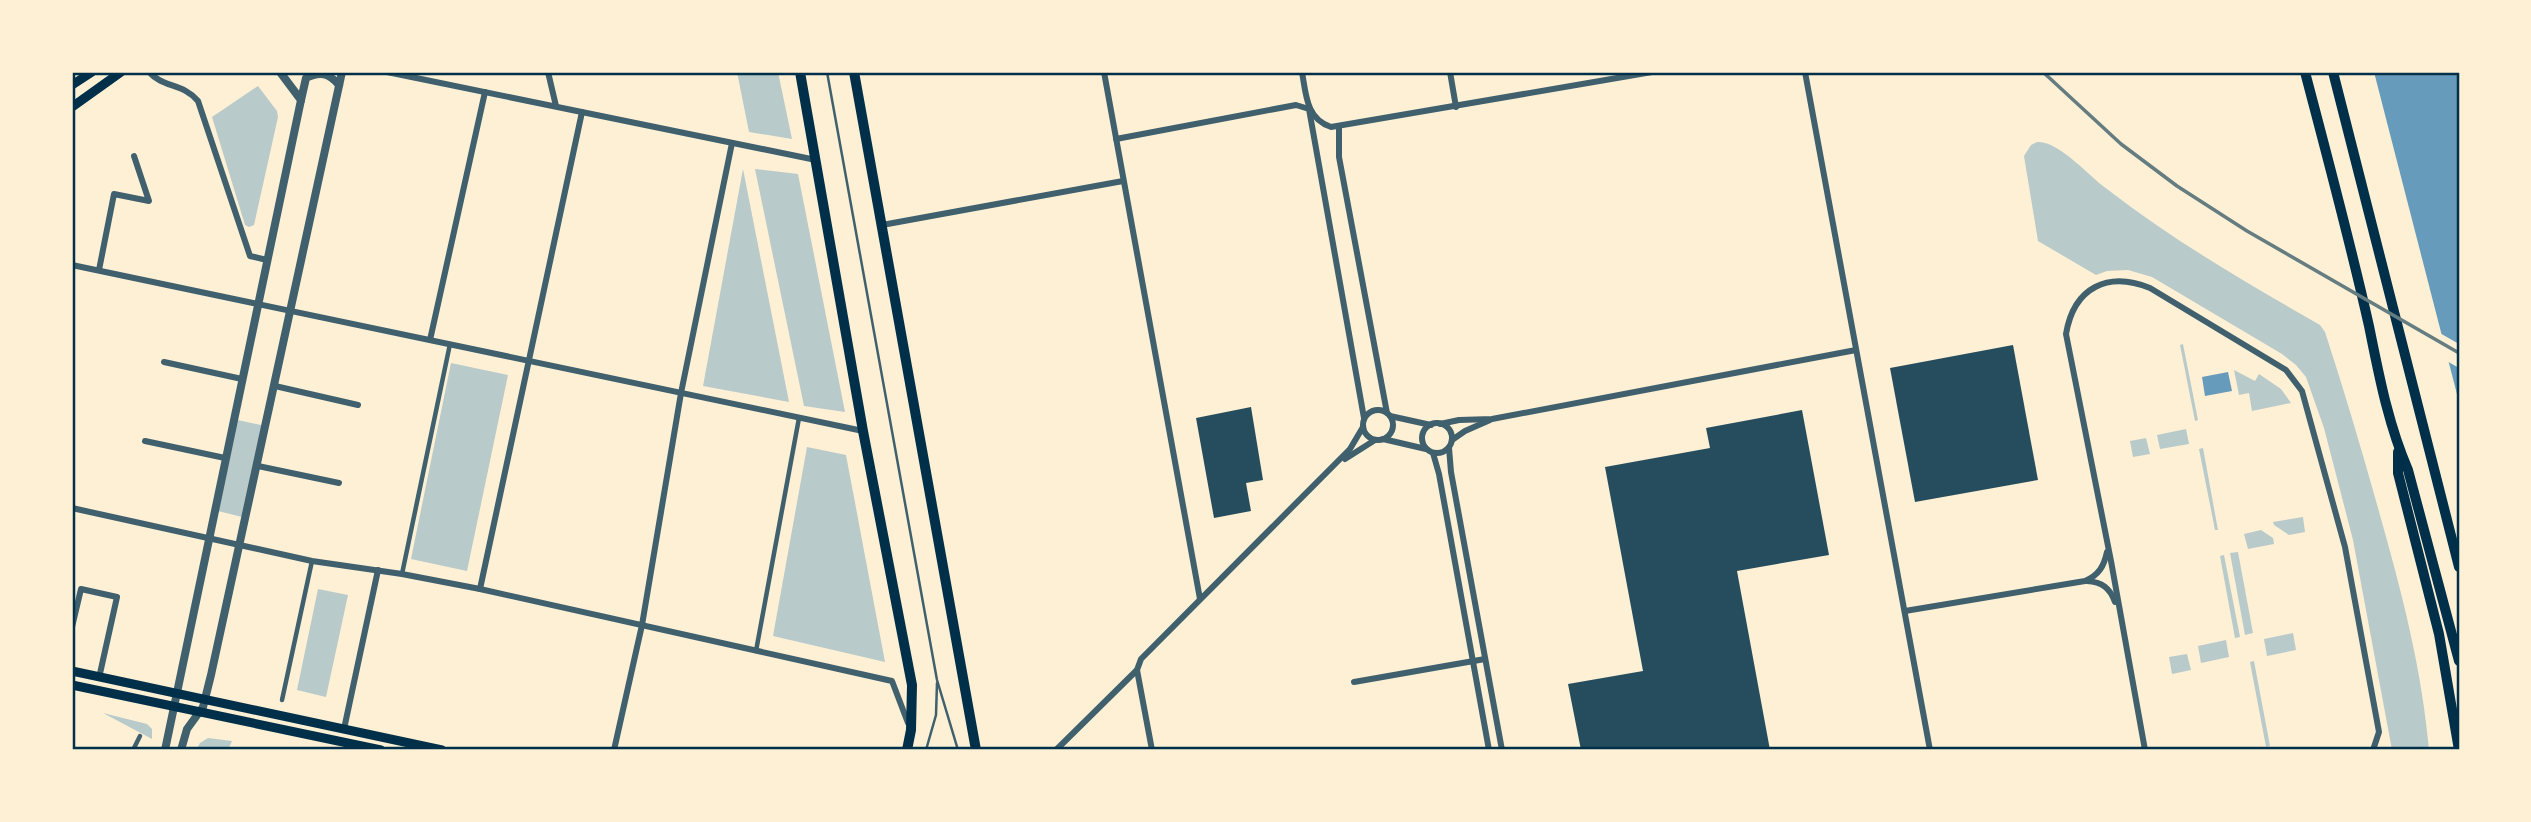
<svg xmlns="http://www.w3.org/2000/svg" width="2531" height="822" font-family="Merriweather,serif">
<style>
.green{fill:#b9caca}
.water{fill:#669bbc}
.pier{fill:#fdf0d5}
.building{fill:#264d5e}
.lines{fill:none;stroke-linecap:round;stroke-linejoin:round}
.service{stroke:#3f606c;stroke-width:2.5}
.pedestrian{stroke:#3f606c;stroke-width:4.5}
.minor{stroke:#3f606c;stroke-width:6}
.tertiary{stroke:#3f606c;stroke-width:8}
.secondary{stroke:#003049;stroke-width:9}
.primary{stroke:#003049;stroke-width:10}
.trunk{stroke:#003049;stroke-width:10}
.motorway{stroke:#003049;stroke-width:10}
.rail{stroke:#657d81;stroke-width:3.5}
.neatline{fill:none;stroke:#003049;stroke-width:2.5}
</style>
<rect width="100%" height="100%" fill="#fdf0d5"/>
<g class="green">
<polygon points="737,72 778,72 792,139 749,132"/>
<polygon points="258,86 277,111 278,117 254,225 249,227 245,225 212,117"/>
<path d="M2037,142c21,-2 53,35 70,47 67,52 140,94 213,136l5,7c21,64 40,129 58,194 21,75 39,146 46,224h-37l-39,-210 -29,-112 -18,-51 -10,-12 -14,-11 -130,-77 -24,-7 -21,1 -11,4 -58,-34 -14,-85 7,-11z"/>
<polygon points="743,169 789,402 703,386"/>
<polygon points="755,169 798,174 845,412 804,406"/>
<polygon points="2183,344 2198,420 2195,421 2180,345"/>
<polygon points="451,363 508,375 467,571 411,559"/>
<polygon points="2234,370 2255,381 2259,374 2281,389 2291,403 2252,411 2249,393 2239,395"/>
<polygon points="233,419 266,426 246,518 214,510"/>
<polygon points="2186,429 2189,444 2160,449 2157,435"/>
<polygon points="2146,438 2150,454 2133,457 2130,441"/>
<polygon points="807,447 846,455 885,662 773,636"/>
<polygon points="2203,448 2218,530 2215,530 2199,449"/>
<polygon points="2303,517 2305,532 2289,535 2274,525 2273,522"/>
<polygon points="2261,530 2273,538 2274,544 2248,549 2244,534"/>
<polygon points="2238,552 2253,633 2245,635 2230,553"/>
<polygon points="2224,555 2240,637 2235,638 2220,556"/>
<polygon points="318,589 348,595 326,697 297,690"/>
<polygon points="2293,633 2296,650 2267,656 2264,639"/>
<polygon points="2226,640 2229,657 2201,663 2198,646"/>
<polygon points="2187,654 2191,670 2172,674 2169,657"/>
<polygon points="2254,661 2270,746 2266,747 2250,662"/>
<polygon points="103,713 147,724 152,729 152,739"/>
<polygon points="208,738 232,741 228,750 196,750 200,743"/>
</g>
<g class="water">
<polygon points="2374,72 2459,72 2459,402"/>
<polygon points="2228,372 2232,391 2205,396 2202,377"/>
</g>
<polygon class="pier" points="2438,332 2459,344 2459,368 2445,360"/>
<g class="building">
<polygon points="2013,345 2038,480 1915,502 1890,368"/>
<polygon points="1251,407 1263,480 1246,483 1251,511 1214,518 1196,418"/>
<polygon points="1802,410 1829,555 1737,571 1770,750 1581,750 1568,684 1643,671 1605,467 1710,448 1706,428"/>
</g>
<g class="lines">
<g class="service">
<polyline points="827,72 937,680 958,750"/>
<polyline points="926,750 936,715 937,683"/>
</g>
<g class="pedestrian">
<polyline points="402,574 450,344"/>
<polyline points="756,651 799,418"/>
<polyline points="282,700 312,561"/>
<polyline points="133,750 140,736"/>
</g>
<g class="minor">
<path d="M149,72c14,16 34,11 49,29l52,155 17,4"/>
<polyline points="387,72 816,160"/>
<polyline points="548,72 556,106"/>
<polyline points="1104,72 1200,599"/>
<path d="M1302,72c4,22 4,47 29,55l321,-55"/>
<polyline points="1450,72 1456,107"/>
<polyline points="1805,72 1930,750"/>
<polyline points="1339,126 1339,157 1387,413"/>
<polyline points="1116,139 1296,105 1309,109 1364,418"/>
<polyline points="882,225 1123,181"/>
<polyline points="72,265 863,431"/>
<polyline points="99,270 114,194 149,201 134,156"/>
<polyline points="430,340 485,92"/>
<polyline points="164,362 242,379"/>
<polyline points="275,386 358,405"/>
<circle cx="1378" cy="425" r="15"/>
<polyline points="1390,416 1431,425"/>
<circle cx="1437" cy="438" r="15"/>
<polyline points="1440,424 1459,420 1492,419 1856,350"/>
<polyline points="1383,439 1426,449"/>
<polyline points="1452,440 1465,431 1490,420"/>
<polyline points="145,441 225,458"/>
<polyline points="1449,448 1451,472 1502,750"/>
<polyline points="1433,453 1439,474 1489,750"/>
<polyline points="1345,459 1375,440"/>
<polyline points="258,466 339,483"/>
<polyline points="72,508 312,561 402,574 480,589 892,681 908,723"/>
<path d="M2087,581c15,1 23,7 28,21"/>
<polyline points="480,589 582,112"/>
<path d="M1905,611l180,-30c14,-6 19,-15 22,-29"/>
<polyline points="72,627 81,589 117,597 99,678"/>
<polyline points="1137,670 1152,750"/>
<polyline points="1354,682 1485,659"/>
<polyline points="344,729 378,570"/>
<polyline points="614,750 642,625 681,393 732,143"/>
<polyline points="1056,750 1137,670 1141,659 1350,449 1363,427"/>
<path d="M2145,750l-34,-189 -45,-227c8,-47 42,-63 84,-46l136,82 16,21 43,156 34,185 -6,18"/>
</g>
<g class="tertiary">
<path d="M301,100l5,-22c14,-7 23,-5 33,7"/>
<polyline points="165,750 301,100 280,72"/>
<polyline points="181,750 187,729 203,707 211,675 342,72"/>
</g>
<g class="secondary">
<polyline points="72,85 92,72"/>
<polyline points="72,107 121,72"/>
<polyline points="72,671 442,750"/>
<polyline points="72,685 381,750"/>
</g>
<g class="primary">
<polyline points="800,72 863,431 912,685 911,730 907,750"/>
<polyline points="854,72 976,750"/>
</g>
<g class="trunk">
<path d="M2305,72c22,84 45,169 64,254 10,49 19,98 39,144l51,191"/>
<polyline points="2398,452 2398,473 2439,634 2459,750"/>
</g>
<polyline class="motorway" points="2333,72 2459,567"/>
<polyline class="rail" points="2043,72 2121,144 2177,186 2247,231 2459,353"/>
</g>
<rect width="2531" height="822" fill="none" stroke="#fdf0d5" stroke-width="147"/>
<rect x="74" y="74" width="2384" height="674" class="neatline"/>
</svg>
